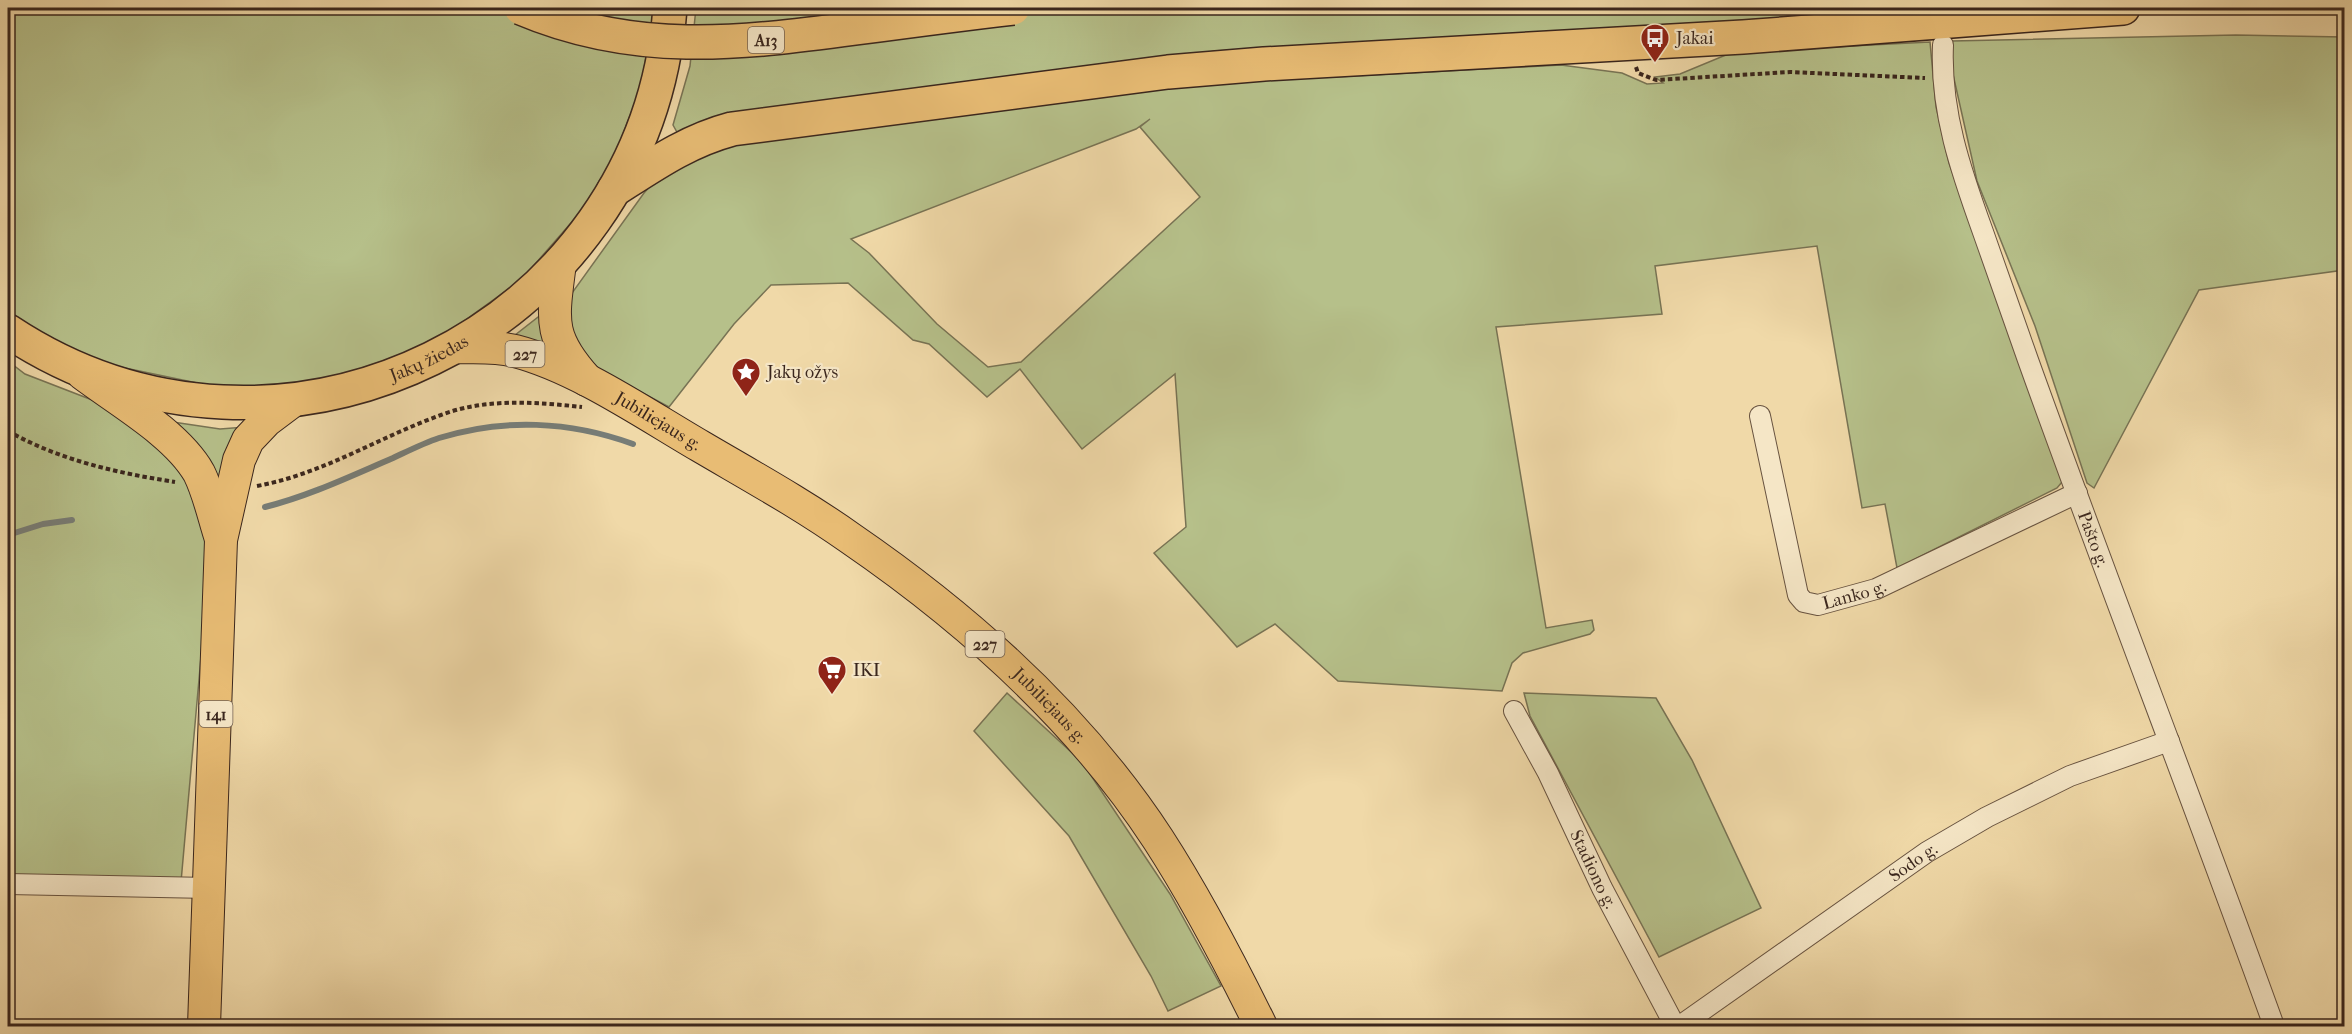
<svg xmlns="http://www.w3.org/2000/svg" width="2352" height="1034" font-family="'IM FELL French Canon',serif">
<style>
.green{fill:#b6c08a;stroke:#787354;stroke-width:1.5;fill-rule:evenodd}
.lines{fill:none;stroke-linecap:round;stroke-linejoin:round}
.stream{stroke:#777d77;stroke-width:6}
.street-casing{stroke:#685340;stroke-width:22}
.primary-casing{stroke:#3a261d;stroke-width:34}
.highway-casing{stroke:#3a261d;stroke-width:36}
.path{stroke:#3a261d;stroke-width:4;stroke-dasharray:4.5 3;stroke-linecap:butt}
.street{stroke:#f5e6c6;stroke-width:20}
.primary{stroke:#e8bc74;stroke-width:32}
.highway{stroke:#e8bc74;stroke-width:33}
.highway-bridge-casing{stroke:#3a261d;stroke-width:36;stroke-linecap:butt}
.highway-bridge{stroke:#e8bc74;stroke-width:33}
.labels{text-anchor:middle;stroke-width:4.5;stroke-linejoin:round;paint-order:stroke}
.shield{fill:#f5e6c6;stroke:#726050;stroke-width:1.5}
.shield-label{font-size:16px;font-weight:bold;fill:#3a261d}
.poi-label{font-size:18px;fill:#3a261d;stroke:#f5e6c6;text-anchor:start}
.street-label{font-size:18px;fill:#3a261d;stroke:#f5e6c6}
</style>
<rect width="100%" height="100%" fill="#f0d9a8"/>
<filter id="stains"><feTurbulence type="fractalNoise" baseFrequency=".00333" numOctaves="4"/><feColorMatrix values="0 0 0 0 .2 0 0 0 0 .09 0 0 0 0 .02 0 0 0 .5 -.17"/></filter>
<radialGradient id="worn" r=".72"><stop offset=".6" stop-color="#630" stop-opacity="0"/><stop offset="1" stop-color="#630" stop-opacity=".3"/></radialGradient>
<g class="green">
<polygon points="8,8 654,8 641,87 613,160 585,207 521,280 432,344 325,382 245,393 101,363 8,316"/>
<polygon points="696,8 1793,8 1794,14 1780,18 1215,51 678,134 673,125 690,66"/>
<polygon points="2236,35 2344,37 2344,270 2199,290 2094,488 2087,483 2035,326 1977,181 1950,61 1952,41"/>
<path d="M1930,42l6,65 13,56 113,319 -5,6 -160,80 -12,-64 -23,4 -45,-262 -162,20 7,48 -166,13 50,301 46,-8 2,10 -4,4 -67,19 -11,10 -10,28 -164,-10 -63,-57 -38,23 -83,-94 32,-26 -11,-153 -93,75 -62,-80 -33,28 -58,-53 -16,-4 -65,-57 -77,2 -37,39 -65,83 -81,-43 -15,-16 -7,-36 6,-19 72,-100 22,-25 29,-19 147,-27 488,-52 5,7 226,-12 61,8 25,11 16,-1 -8,-6 25,-3 53,-22zM1150,119l-10,8 60,70 -179,165 -33,5 -51,-43 -68,-71 -18,-14 285,-110z"/>
<polygon points="542,314 556,355 510,339"/>
<polygon points="8,361 25,374 100,403 164,441 204,509 208,578 181,882 8,878"/>
<polygon points="166,421 220,429 245,427 221,500"/>
<polygon points="1007,693 1082,762 1170,894 1221,986 1168,1011 1151,976 1069,836 974,731"/>
<polygon points="1524,693 1656,698 1692,760 1761,908 1659,957 1530,716"/>
</g>
<g class="lines">
<g class="stream">
<path d="M265,507c44,-11 86,-31 128,-49 15,-7 31,-15 46,-20 64,-20 131,-17 194,6"/>
<polyline points="8,535 43,524 72,520"/>
</g>
<g class="street-casing">
<g id="street">
<path id="s1" d="M1943,45c-3,66 18,126 40,187 15,43 30,85 45,128 80,223 166,444 246,666"/>
<path id="s2" d="M1760,416l38,179 6,7 14,3 58,-16 201,-96"/>
<path id="s3" d="M1514,711l34,62 54,115 73,138"/>
<polyline points="8,884 209,888"/>
<path id="s4" d="M1680,1026l247,-174 60,-35 83,-41 99,-35"/>
</g>
</g>
<g class="primary-casing">
<g id="primary">
<path d="M560,263c-7,56 -13,73 27,117"/>
<path id="s5" d="M455,347c20,1 41,-1 60,4 62,16 130,63 185,95 51,30 102,58 150,92 118,81 229,180 308,301 39,60 72,124 103,187"/>
<path d="M83,374c36,27 94,60 116,99 10,20 15,45 22,66"/>
<polyline points="204,1026 221,540 239,460 248,440 266,421 294,400"/>
</g>
</g>
<g class="highway-casing">
<g id="highway">
<path d="M614,190c39,-25 73,-49 118,-61l436,-57 96,-8 479,-27 380,-29"/>
<path id="s6" d="M8,331c272,180 637,1 662,-323"/>
</g>
</g>
<g class="path">
<polyline points="1636,67 1638,73 1656,80 1790,72 1925,78"/>
<path d="M8,431c51,29 109,42 167,51"/>
<path d="M257,486c66,-12 122,-49 184,-71 44,-17 96,-13 141,-8"/>
</g>
<use href="#street" class="street"/>
<use href="#primary" class="primary"/>
<use href="#highway" class="highway"/>
<g class="highway-bridge-casing">
<path id="highway-bridge" d="M521,8c113,48 217,36 335,20 52,-7 105,-14 157,-20"/>
</g>
<use href="#highway-bridge" class="highway-bridge"/>
</g>
<defs>
<g id="bus-pin" transform="scale(1.5)"><path d="M0 17L-7.5 6A9.5 9.5 0 1 1 7.5 6Z" fill="#8f2418" stroke="#f5e6c6"/><path d="M-5-6H5V4H4V6H2V4H-2V6H-4V4H-5ZM-3.5-4V0h7V-4ZM-3.5 1.2v1.5H-2V1.2ZM2 1.2v1.5H3.5V1.2Z" fill="#fff"/></g>
<g id="sight-pin" transform="scale(1.5)"><path d="M0 17L-7.5 6A9.5 9.5 0 1 1 7.5 6Z" fill="#8f2418" stroke="#f5e6c6"/><path d="M0-6L1.8-2.2L6-1.7L2.9 1.2L3.7 5.4L0 3.3L-3.7 5.4L-2.9 1.2L-6-1.7L-1.8-2.2Z" fill="#fff"/></g>
<g id="supermarket-pin" transform="scale(1.5)"><path d="M0 17L-7.5 6A9.5 9.5 0 1 1 7.5 6Z" fill="#8f2418" stroke="#f5e6c6"/><path d="M-6-5.5h2.5l.6 2H6L4.5 2H-2.5L-4.4-4H-6ZM-1.5 3.2a1.3 1.3 0 1 0 .1 0ZM3 3.2a1.3 1.3 0 1 0 .1 0Z" fill="#fff"/></g>
</defs>
<g fill-rule="evenodd">
<use href="#bus-pin" x="1655" y="38"/>
<use href="#sight-pin" x="746" y="372"/>
<use href="#supermarket-pin" x="832" y="670"/>
</g>
<g class="labels">
<g class="shield">
<rect x="748" y="27" width="36" height="26" rx="4.5"/>
<rect x="505.5" y="341" width="39" height="26" rx="4.5"/>
<rect x="965.5" y="631" width="39" height="26" rx="4.5"/>
<rect x="199.5" y="701" width="33" height="26" rx="4.5"/>
</g>
<g class="shield-label">
<text x="766" y="46">A13</text>
<text x="525" y="360">227</text>
<text x="985" y="650">227</text>
<text x="216" y="720">141</text>
</g>
<g class="poi-label">
<text x="1676" y="44">Jakai</text>
<text x="767" y="378">Jakų ožys</text>
<text x="853" y="676">IKI</text>
</g>
<g class="street-label">
<text dy="6" stroke="none"><textPath href="#s6" startOffset="442">Jakų žiedas</textPath></text>
<text dy="6" stroke="none"><textPath href="#s5" startOffset="220">Jubiliejaus g.</textPath></text>
<text dy="6" stroke="none"><textPath href="#s1" startOffset="519">Pašto g.</textPath></text>
<text dy="6" stroke="none"><textPath href="#s2" startOffset="244">Lanko g.</textPath></text>
<text dy="6" stroke="none"><textPath href="#s5" startOffset="706">Jubiliejaus g.</textPath></text>
<text dy="6" stroke="none"><textPath href="#s4" startOffset="285">Sodo g.</textPath></text>
<text dy="6" stroke="none"><textPath href="#s3" startOffset="177">Stadiono g.</textPath></text>
</g>
</g>
<rect width="2352" height="1034" fill="none" stroke="#f0d9a8" stroke-width="30"/>
<rect x="9" y="9" width="2334" height="1016" fill="none" stroke="#3a261d" stroke-width="3"/>
<rect x="15" y="15" width="2322" height="1004" fill="none" stroke="#3a261d" stroke-width="1.5"/>
<rect width="100%" height="100%" filter="url(#stains)"/>
<rect width="100%" height="100%" fill="url(#worn)"/>
</svg>
